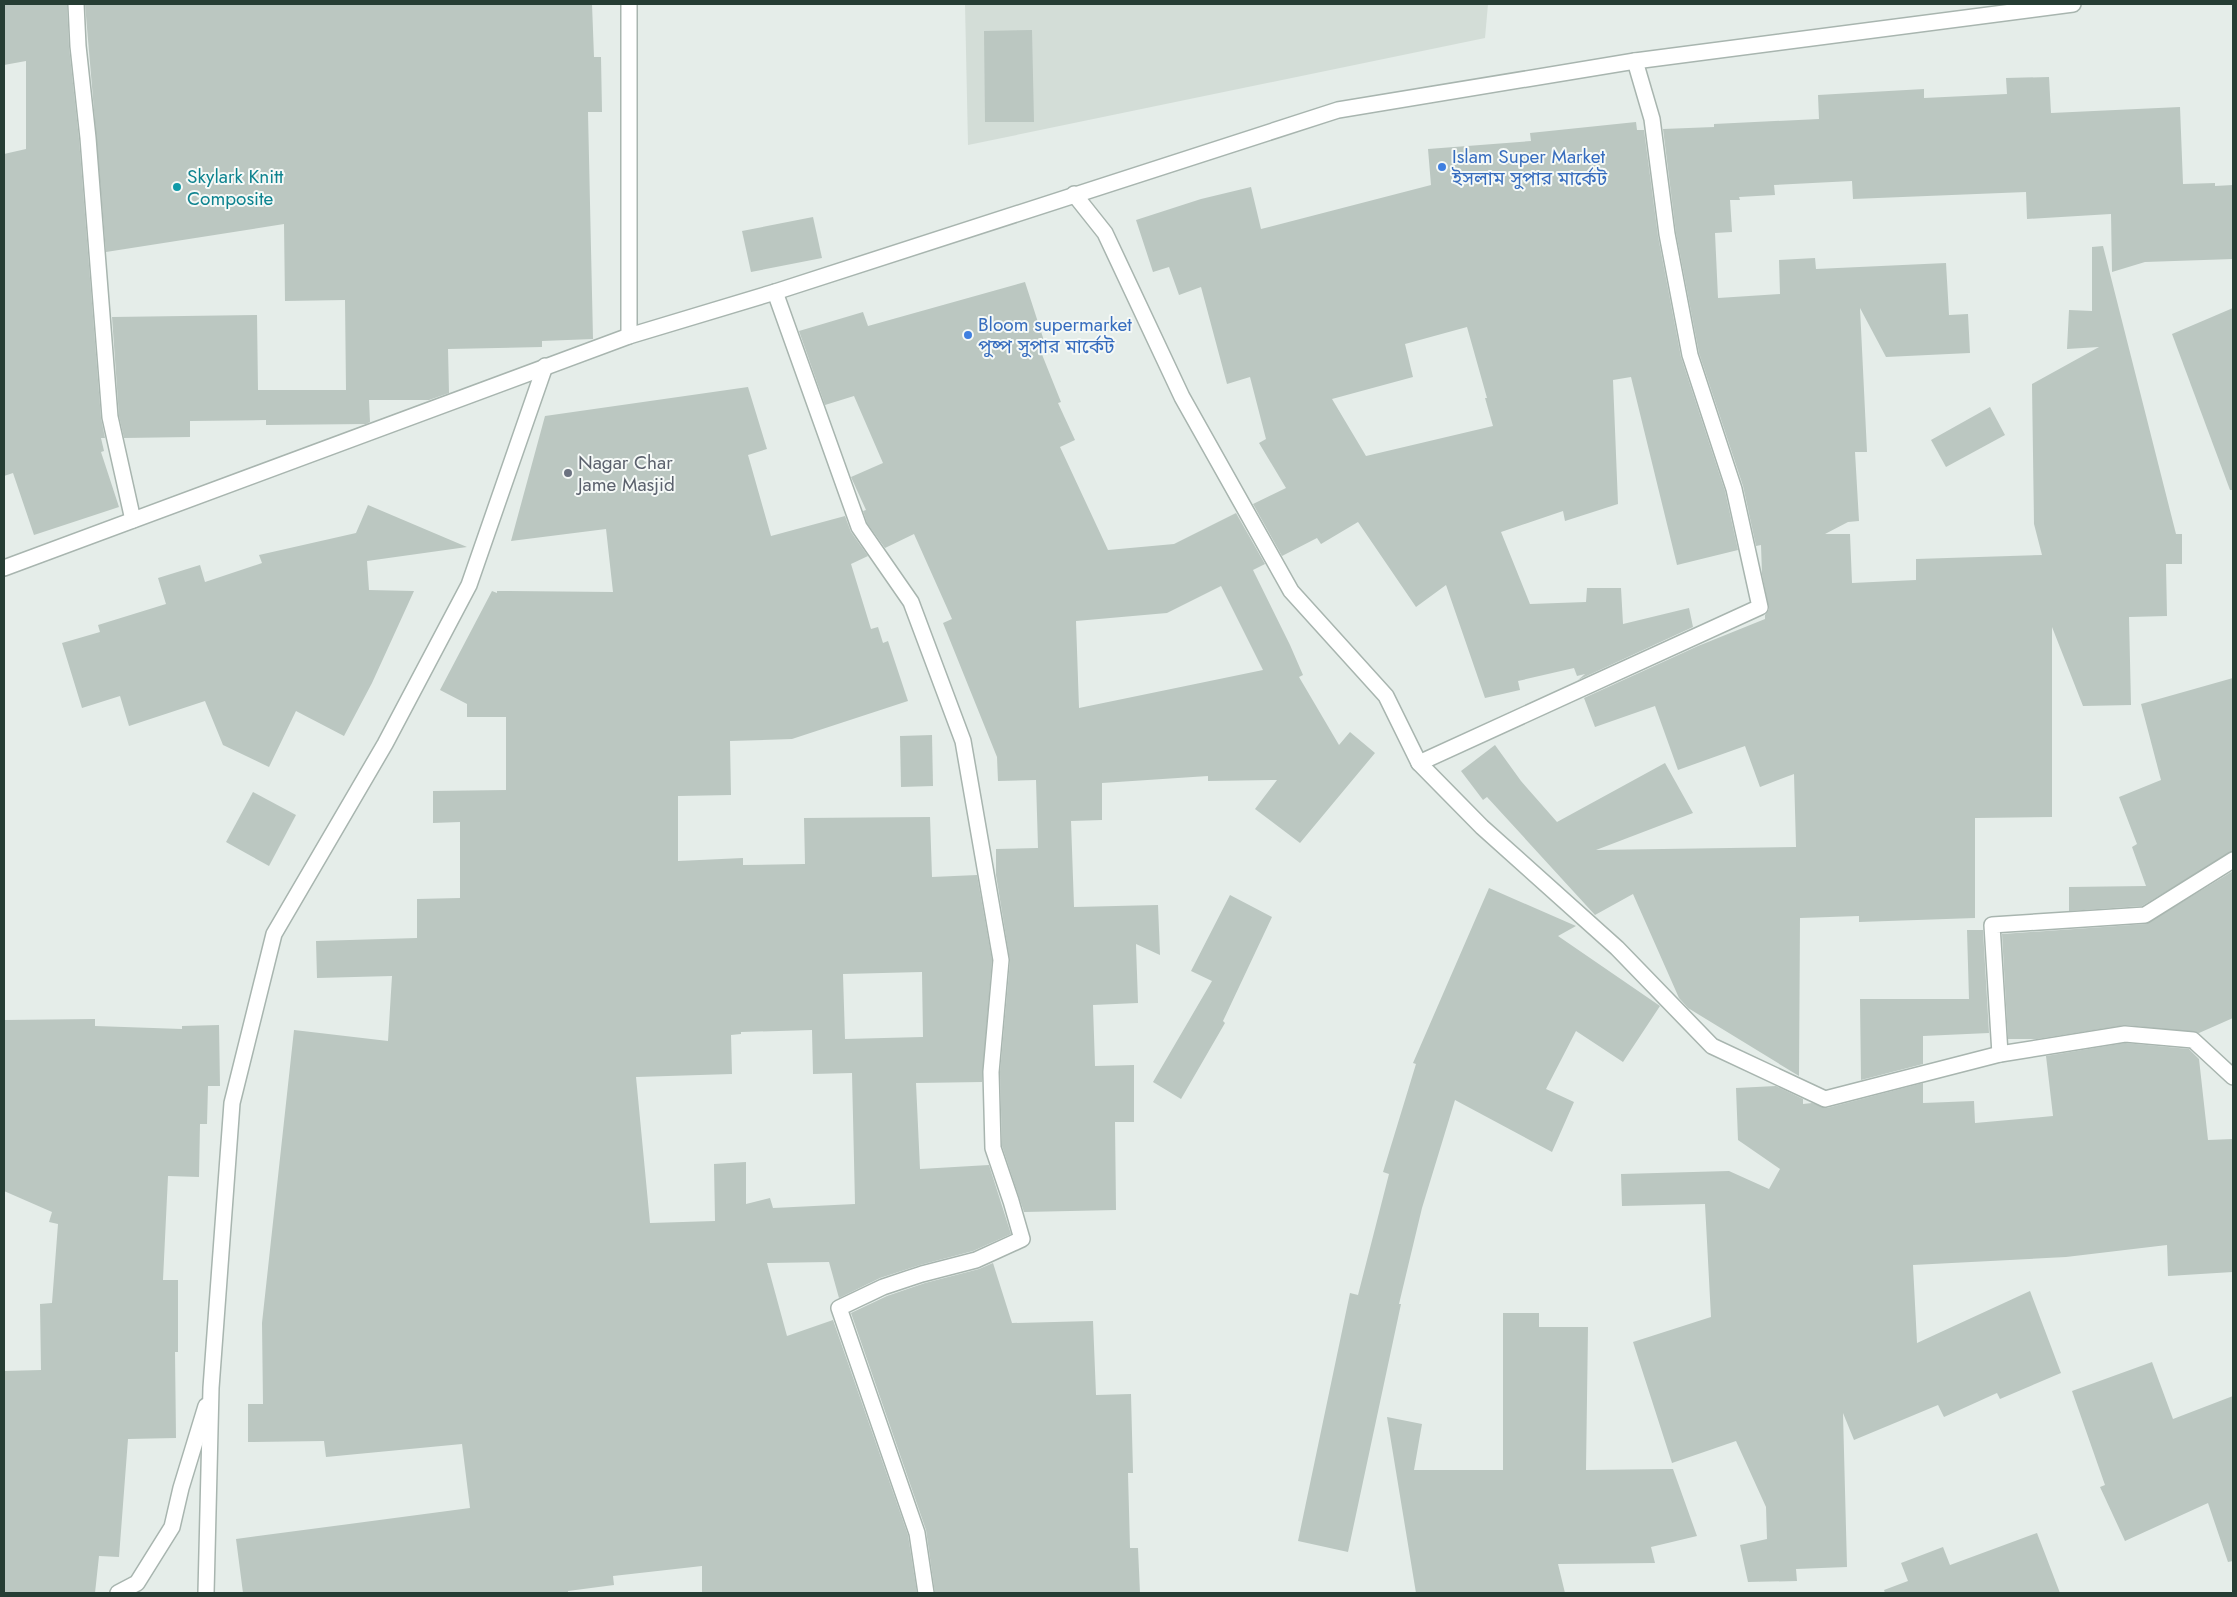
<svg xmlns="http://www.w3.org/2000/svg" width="2237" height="1597" font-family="Jost,'Noto Sans Bengali',sans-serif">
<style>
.built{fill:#d3ddd7}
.building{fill:#bbc7c1;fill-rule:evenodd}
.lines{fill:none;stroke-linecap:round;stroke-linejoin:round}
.minor-casing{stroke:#a8b5af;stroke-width:18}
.tertiary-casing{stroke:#a8b5af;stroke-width:18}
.minor{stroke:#fff;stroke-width:15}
.tertiary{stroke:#fff;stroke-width:15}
.shop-dot{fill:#3f7fe0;stroke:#f5f9f7;stroke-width:2}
.culture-dot{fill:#0f9aa8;stroke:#f5f9f7;stroke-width:2}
.worship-dot{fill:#6b7280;stroke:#f5f9f7;stroke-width:2}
.labels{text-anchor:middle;stroke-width:4;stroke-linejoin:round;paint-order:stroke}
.shop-label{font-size:19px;fill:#366cbe;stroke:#f5f9f7;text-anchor:start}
.culture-label{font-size:19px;fill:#0d838f;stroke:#f5f9f7;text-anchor:start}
.worship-label{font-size:19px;fill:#5b616d;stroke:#f5f9f7;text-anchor:start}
</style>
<rect width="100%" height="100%" fill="#e5ede9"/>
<polygon class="built" points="965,4 1488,4 1485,38 968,145"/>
<g class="building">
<polygon points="4,4 67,4 69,47 79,139 101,418 105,438 101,438 104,451 101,452 119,507 34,535 13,473 4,476 4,154 26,149 26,61 4,65"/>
<polygon points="85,4 592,4 594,57 601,57 602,112 588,112 593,339 542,341 542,347 448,349 449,393 429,400 369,400 370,422 366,424 266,425 266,420 190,421 190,437 124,438 119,416 112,317 257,315 258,390 346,390 345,300 285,301 284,224 106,252"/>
<polygon points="1032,30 1034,122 985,122 984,31"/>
<polygon points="2049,77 2051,113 2180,107 2183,184 2215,183 2215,186 2233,185 2233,259 2145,262 2112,272 2111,214 2027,219 2026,192 1853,199 1852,181 1774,185 1775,195 1739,197 1740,200 1730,200 1732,232 1715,233 1718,298 1780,294 1779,260 1815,258 1816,269 1946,263 1949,315 1968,314 1970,353 1886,357 1860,308 1867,452 1855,452 1859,521 1848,522 1825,534 1850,534 1852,583 1916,580 1916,559 2042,555 2034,524 2032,384 2099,347 2067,349 2069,310 2092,311 2092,247 2103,246 2176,534 2182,534 2182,564 2166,564 2167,616 2129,617 2131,705 2083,706 2052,627 2052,817 1975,818 1975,918 1859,922 1859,916 1800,918 1799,1076 1688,1008 1679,998 1633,894 1595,915 1487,797 1483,800 1461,771 1495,745 1521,781 1557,822 1665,763 1693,813 1596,850 1796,847 1794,774 1760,787 1745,746 1678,770 1655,706 1595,727 1584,698 1698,646 1765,619 1765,615 1769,609 1762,574 1761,545 1756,546 1743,486 1699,353 1676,233 1663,129 1714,127 1714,124 1819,119 1818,95 1924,89 1924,98 2007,94 2006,78"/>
<path d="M1636,122l1,8h7l14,106 23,121 44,134 13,59 -61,15 -46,-188 -18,3 5,124 -53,17 -2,-10 -62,21 29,72 56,-2 1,-14h34l2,36 66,-16 4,19 -115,53 7,-6 -8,2 -3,-8 -56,13 2,9 -35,8 -39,-113 -30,22 -58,-85 -37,22 -4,-6 -35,18 -29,-52 33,-16 -27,-45 7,-4 -16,-62 -23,7 -26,-97 -22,8 -10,-28 -16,5 -17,-52 65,-21 50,-12 10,42 170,-44 -3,-36 103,-8 -1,-8zM1467,327l20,71h-2l8,28 -127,30 -34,-57 81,-22 -8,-33z"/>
<polygon points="813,217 822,258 751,272 742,231"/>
<path d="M1025,282l22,68 -6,2 20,50 -3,1 17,37 -15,7 48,103 66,-6 62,-31 29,51 -12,6 37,75 13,30 -4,2 40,68 11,-13 25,21 -75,90 -45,-34 22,-29 -69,1v-5l-106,7v37l-31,1 3,86 84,-2 2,50 -24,-11 2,59 -45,2 2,61 39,-1v57h-19l1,88 -92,2 -22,-66 -2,-74 10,-111 -14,-86v-26l42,-1 -2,-68 -38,1 -1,-24 -54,-134 9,-4 -38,-85 -29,14 -18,-25 -4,-12 3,-1 -15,-33 32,-14 -29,-67 -29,9 -26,-74 64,-19 5,14zM1221,586l42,84 -184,38 -3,-87 91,-8z"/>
<polygon points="2233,308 2233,490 2230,490 2172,334"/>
<path d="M748,387l19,62 -19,6 23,81 74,-20 6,16 17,24 -17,8 20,65 7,-2 5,16 5,-2 20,60 -116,38 -62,2 1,54 -53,1v65l65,-3v7l62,-1 -1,-46 126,-1 2,60 45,-2 15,85 -10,122 -66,1 4,86 69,-4 22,69 -38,17 -53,14 -40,13 -41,20 -10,-36 -62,1 20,73 46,-16 75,215 9,58h-215v-27l-89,10 1,9 -46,6v2h-325l-7,-54 234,-31 -8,-64 -136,13 -2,-16 -76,1v-38h15l-1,-81 32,-293 94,11 4,-65 -75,2 -1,-37 101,-3v-39l43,-1v-76l-27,1v-32l73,-1v-73h-39v-13l-27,-14 52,-99 5,2v-2l116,1 -7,-63 -95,12 34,-125zM922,972l1,65 -78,2 -2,-65zM812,1030l1,44 39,-1 3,131 -82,4 -3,-10 -24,6v-42l-32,2 1,57 -65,2 -14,-146 96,-3 -1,-39 10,-1v-2z"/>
<polygon points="1990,407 2005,435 1946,467 1931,440"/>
<polygon points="368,505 467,547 367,561 369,590 414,591 372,683 344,736 296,711 269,767 223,745 205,701 129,726 120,696 82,708 62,643 100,632 98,625 166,604 158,578 200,565 205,582 262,563 259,555 356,533"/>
<polygon points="2233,678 2233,851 2142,906 2069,911 2069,887 2146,886 2132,847 2137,844 2119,797 2161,780 2141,704"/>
<polygon points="932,735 933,786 901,787 900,736"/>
<polygon points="253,792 296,815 269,866 226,842"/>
<polygon points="2233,871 2233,1018 2199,1033 2126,1025 2037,1039 2008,1039 2002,934 2146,924"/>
<polygon points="1489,888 1576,926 1558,936 1660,1006 1623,1062 1576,1031 1546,1089 1574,1102 1552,1152 1455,1100 1422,1208 1399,1304 1401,1304 1348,1552 1298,1541 1350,1293 1358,1295 1389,1174 1383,1172 1416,1064 1413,1063"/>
<polygon points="1230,895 1272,917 1223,1021 1225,1023 1181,1099 1153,1082 1212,981 1191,971"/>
<polygon points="1967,930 1983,930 1989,1033 1923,1036 1923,1064 1861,1080 1860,999 1969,999"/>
<polygon points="95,1019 95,1026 182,1029 182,1026 219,1025 220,1086 208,1086 207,1124 200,1124 199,1177 168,1176 163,1280 178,1280 178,1352 175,1352 176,1438 128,1439 119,1557 99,1556 95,1593 4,1593 4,1371 41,1370 40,1304 52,1303 58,1224 49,1222 52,1212 4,1191 4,1020"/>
<polygon points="2125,1043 2189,1049 2199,1059 2208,1140 2233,1139 2233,1272 2168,1276 2167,1245 2066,1257 1913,1265 1917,1343 2030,1291 2061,1373 2000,1399 1997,1393 1944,1417 1938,1405 1854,1440 1843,1413 1847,1567 1796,1569 1797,1581 1748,1582 1740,1545 1767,1539 1766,1507 1736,1441 1672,1463 1633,1342 1711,1317 1705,1204 1622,1206 1621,1174 1729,1171 1769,1189 1780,1169 1738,1140 1736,1088 1776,1086 1803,1099 1803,1104 1812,1103 1827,1108 1923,1083 1923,1103 1974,1101 1975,1123 2053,1116 2046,1056"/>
<polygon points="993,1263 1012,1323 1093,1321 1096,1395 1131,1394 1133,1473 1128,1473 1130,1548 1138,1548 1140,1593 935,1593 926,1530 851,1313 887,1296 925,1283 979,1269"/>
<polygon points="1503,1313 1539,1313 1539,1327 1588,1327 1586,1470 1673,1469 1697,1536 1651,1547 1655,1563 1558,1564 1565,1593 1416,1593 1387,1417 1422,1424 1414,1470 1503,1470"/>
<polygon points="2152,1362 2173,1419 2233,1396 2233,1561 2228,1562 2208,1503 2125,1541 2100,1487 2105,1485 2072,1391"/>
<polygon points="2037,1533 2060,1593 1885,1593 1884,1590 1908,1581 1901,1563 1943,1547 1950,1565"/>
</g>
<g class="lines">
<g class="minor-casing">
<g id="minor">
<polyline points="76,4 78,46 88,138 110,417 133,520"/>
<polyline points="1074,194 1105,233 1182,397 1291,591 1386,696 1419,763 1482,827 1617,948 1712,1046 1825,1099 2000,1054 2125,1034 2193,1040 2233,1077"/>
<polyline points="775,292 859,527 911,602 963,741 1001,960 991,1072 993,1148 1011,1201 1022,1239 976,1260 922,1274 883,1287 839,1308 917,1533 926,1593"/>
<polyline points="629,336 629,4"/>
<polyline points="1419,763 1760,607 1734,489 1690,355 1667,234 1652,119 1635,61"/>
<polyline points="2000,1054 1992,925 2145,915 2233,860"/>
<polyline points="118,1593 137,1583 172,1527 181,1488 206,1406"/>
<polyline points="206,1593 211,1388 232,1103 274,934 385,744 469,585 545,366"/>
</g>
</g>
<g class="tertiary-casing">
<polyline id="tertiary" points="4,568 629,336 775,292 1338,110 1635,61 2073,4"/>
</g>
<use href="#minor" class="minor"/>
<use href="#tertiary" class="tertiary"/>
</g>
<g class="shop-dot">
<circle cx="1442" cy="167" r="5"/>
<circle cx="968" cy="335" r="5"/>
</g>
<circle class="culture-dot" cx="177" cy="187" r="5"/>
<circle class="worship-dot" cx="568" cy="473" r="5"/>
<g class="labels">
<g class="shop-label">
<text x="1452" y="163">Islam Super Market<tspan x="1452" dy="22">ইসলাম সুপার মার্কেট</tspan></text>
<text x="978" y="331">Bloom supermarket<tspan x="978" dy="22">পুষ্প সুপার মার্কেট</tspan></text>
</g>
<g class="culture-label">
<text x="187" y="183">Skylark Knitt<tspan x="187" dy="22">Composite</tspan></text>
</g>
<g class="worship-label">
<text x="578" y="469">Nagar Char<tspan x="578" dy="22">Jame Masjid</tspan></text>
</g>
</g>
<rect width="2237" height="1597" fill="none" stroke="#263d34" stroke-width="10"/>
</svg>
